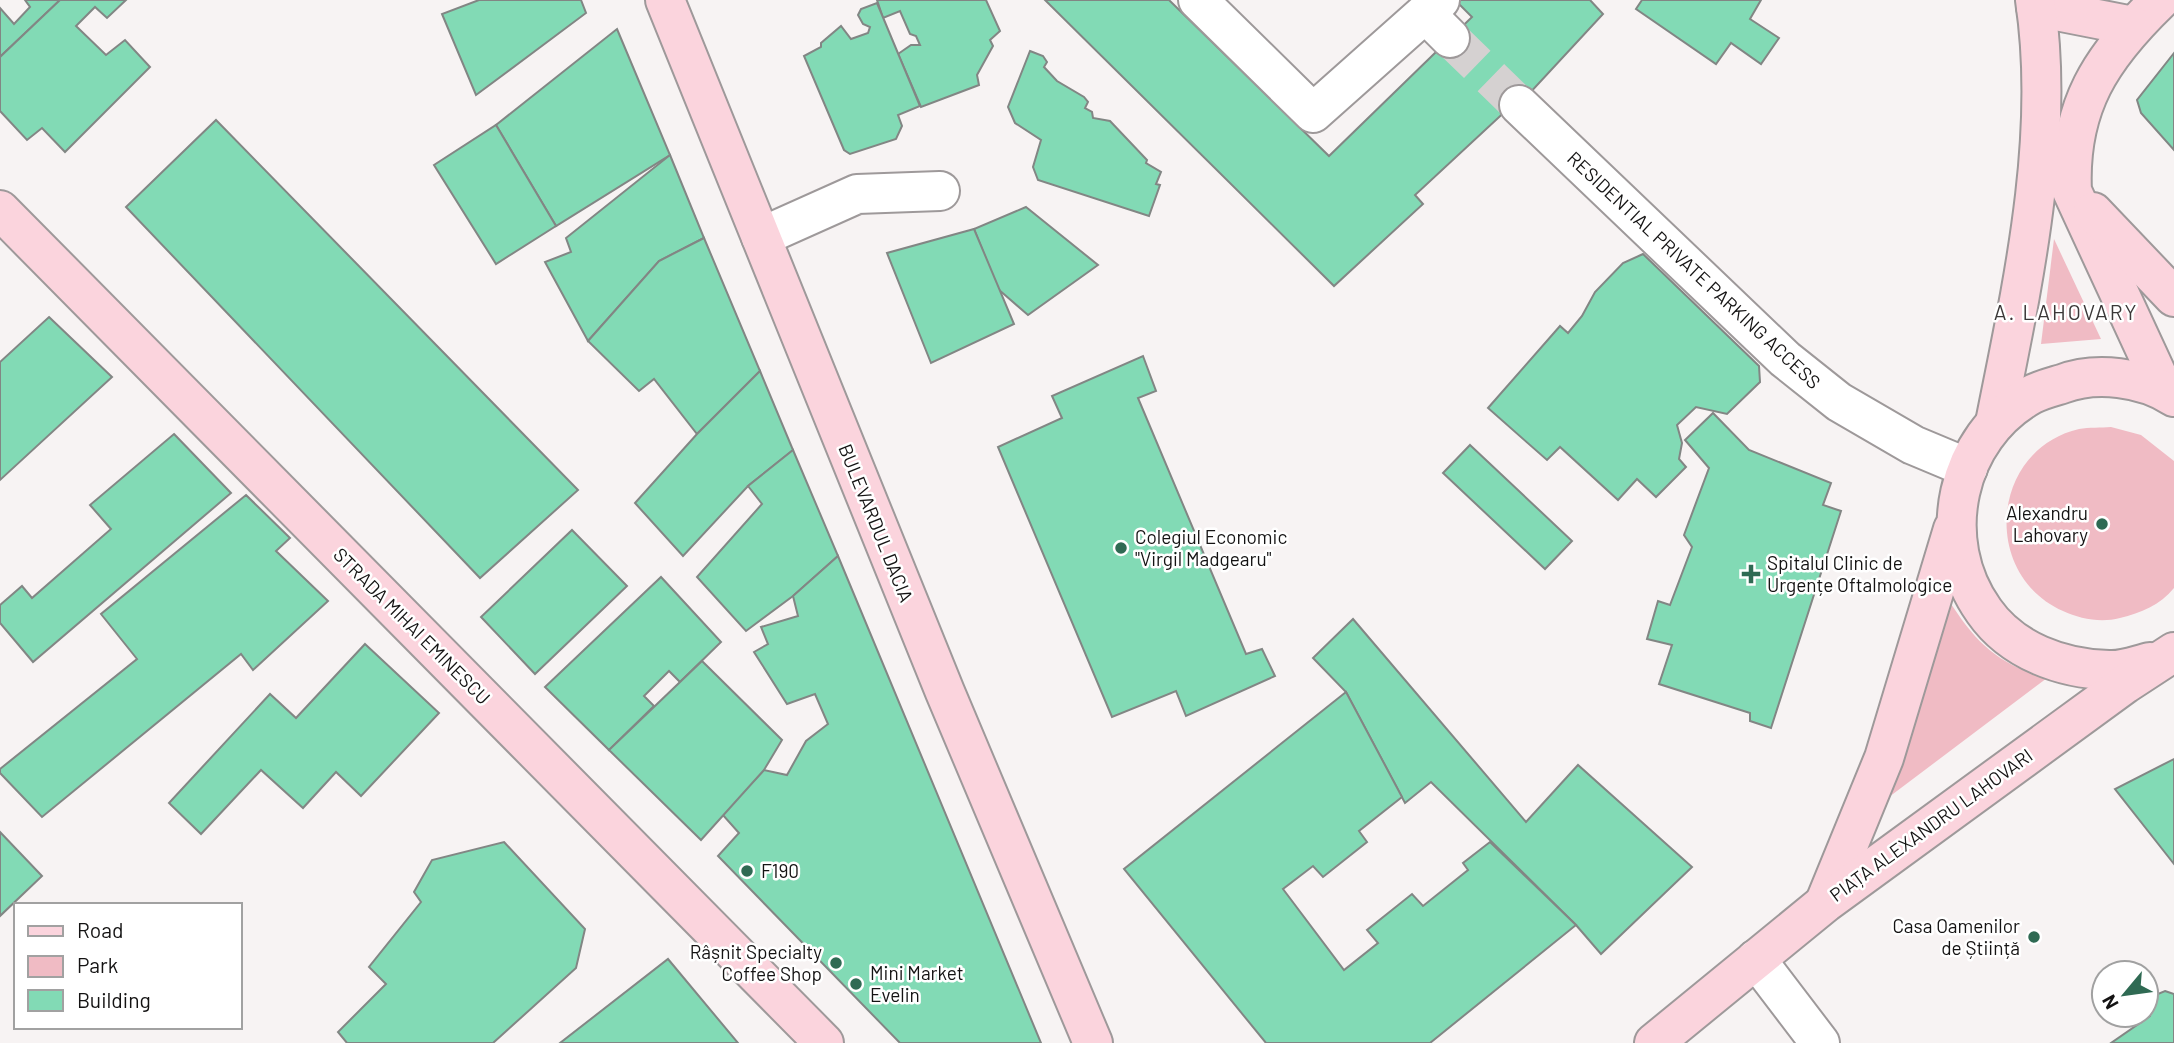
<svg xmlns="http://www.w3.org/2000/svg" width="2174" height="1043" font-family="Barlow,sans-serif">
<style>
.green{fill:#f0bbc4}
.building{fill:#82dab5;stroke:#828684;stroke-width:2}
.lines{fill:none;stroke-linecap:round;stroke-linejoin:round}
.street-tunnel{stroke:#d5d1d1;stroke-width:38;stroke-dasharray:38 19;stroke-linecap:butt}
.street-casing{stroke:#9e999a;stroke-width:42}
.secondary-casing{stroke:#9e999a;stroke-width:42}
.street{stroke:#fff;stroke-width:38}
.secondary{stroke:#fbd4dd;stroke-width:38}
.poi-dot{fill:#2f6a53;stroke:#fff;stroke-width:2.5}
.labels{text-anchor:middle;stroke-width:5;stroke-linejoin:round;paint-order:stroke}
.street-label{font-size:19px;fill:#141313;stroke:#fff}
.poi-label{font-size:19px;fill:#141313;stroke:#fff;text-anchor:start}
.neighbourhood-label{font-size:21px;letter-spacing:2px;fill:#3b3838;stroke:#fff}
</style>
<rect width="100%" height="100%" fill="#f7f3f3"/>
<g class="green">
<polygon points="2054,239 2101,339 2041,344"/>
<path d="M2111,427l30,8 33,26v127c-14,17 -33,25 -54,30 -19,5 -40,1 -57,-7 -82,-36 -73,-161 16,-182 10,-2 22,-1 32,-2z"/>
<path d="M1948,599c27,43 49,65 99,79l-158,119z"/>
</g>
<g class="building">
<polygon points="25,0 60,0 0,57 0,8 14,24 30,7"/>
<polygon points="60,0 126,0 107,18 95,7 76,26 106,55 125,40 150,67 65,152 42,128 27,140 0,111 0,57"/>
<polygon points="479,0 581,0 586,13 476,95 442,14"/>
<polygon points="877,0 986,0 1000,31 990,40 993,46 977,75 979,85 921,107 898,54 911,45 920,45 916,36 910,34 900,11 883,18"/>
<polygon points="1045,0 1169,0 1329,156 1472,17 1455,0 1590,0 1603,14 1514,110 1511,106 1415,195 1423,204 1334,286"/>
<polygon points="1642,0 1761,0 1750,19 1779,38 1761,64 1731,43 1716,64 1636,9"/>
<polygon points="877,3 920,106 898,115 902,126 896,139 850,154 844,150 804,56 821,47 821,43 841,26 851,39 868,33 870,27 863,24 858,15 861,9"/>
<polygon points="617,29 670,155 556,226 496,125"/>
<polygon points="1030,51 1043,56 1047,62 1044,67 1057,81 1084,97 1088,102 1085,108 1092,112 1093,118 1110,121 1147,160 1146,163 1161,172 1156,184 1160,185 1149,216 1038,180 1033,167 1041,140 1015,123 1008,107"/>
<polygon points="2174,53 2174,150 2141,113 2137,100"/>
<polygon points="216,120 578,490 480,578 126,207"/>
<polygon points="496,125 556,226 496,264 434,165"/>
<polygon points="670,155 704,238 659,261 588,341 545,262 571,252 566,238"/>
<polygon points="1026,207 1098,265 1028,315 998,289 974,229"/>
<polygon points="974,229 1014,324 931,363 887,253"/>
<polygon points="704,238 760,371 697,434 654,379 639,391 588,341 659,261"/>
<polygon points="1643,254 1759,366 1760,382 1727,414 1696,407 1677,425 1682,443 1679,459 1686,467 1656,497 1637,479 1618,500 1560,447 1547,460 1488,408 1560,326 1568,333 1582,316 1595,292 1623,263"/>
<polygon points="49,317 112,377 0,480 0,362"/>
<polygon points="1143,356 1156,391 1138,398 1246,654 1262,649 1275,676 1186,716 1176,691 1112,717 998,447 1062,418 1052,396"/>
<polygon points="760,371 793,450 748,486 683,556 635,503 697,434"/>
<polygon points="1713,413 1749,450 1831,483 1823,505 1841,511 1771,728 1750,721 1750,713 1659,684 1672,645 1647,639 1658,601 1670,605 1692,547 1684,535 1709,468 1685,440"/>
<polygon points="174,434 231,493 33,662 0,623 0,605 22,586 32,598 111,529 90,505"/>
<polygon points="1470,445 1572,541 1545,569 1443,473"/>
<polygon points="793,450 838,556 793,596 746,631 697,577 762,504 748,486"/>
<polygon points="246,495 290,538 276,551 328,601 253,670 241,654 42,817 0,773 0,769 137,659 101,614"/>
<polygon points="572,530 627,586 535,674 481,617"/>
<polygon points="838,556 1041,1043 900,1043 718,856 739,833 722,814 764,770 787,775 806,741 828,724 815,694 787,704 754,652 768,644 761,627 798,616 793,596"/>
<polygon points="661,577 721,642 680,682 669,671 644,696 654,706 609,750 545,687"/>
<polygon points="1353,619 1526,822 1578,765 1692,867 1601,954 1576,925 1431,782 1405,803 1346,692 1313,658"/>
<polygon points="365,644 439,713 361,796 336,772 303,808 261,770 201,834 169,803 270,694 296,718"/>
<polygon points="702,661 782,740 764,770 701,840 609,750"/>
<polygon points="1346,692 1402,797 1359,831 1367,842 1323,877 1313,866 1283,889 1344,970 1378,943 1367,930 1412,894 1423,906 1468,870 1463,863 1490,842 1576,925 1430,1043 1266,1043 1124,869"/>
<polygon points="2174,759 2174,864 2115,789"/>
<polygon points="0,832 42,876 0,916"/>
<polygon points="504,842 585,929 576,968 493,1043 347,1043 338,1032 386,984 369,967 421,902 414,892 432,860"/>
<polygon points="668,959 738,1043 560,1043"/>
<polygon points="2165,991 2174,994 2174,1043 2111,1043 2150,1016 2149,1005 2153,996"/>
</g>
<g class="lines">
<polyline class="street-tunnel" points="1450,38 1519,105"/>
<g class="street-casing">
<g id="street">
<polyline points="1198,0 1313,113 1440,0"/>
<polyline points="1426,14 1450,38"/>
<polyline points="1519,105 1785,359 1839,402 1913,445 1968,468"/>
<polyline points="761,237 857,194 940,191"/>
<polyline points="1756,959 1820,1043"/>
</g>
</g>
<g class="secondary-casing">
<g id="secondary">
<polyline points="665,0 945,692 1093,1043"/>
<path d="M2160,0c-59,57 -92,107 -88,191l92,199"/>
<polyline points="2036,7 2133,26"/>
<polyline points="0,210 824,1043"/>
<polyline points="2093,212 2174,297"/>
<path d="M1995,423c27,-136 61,-285 40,-423"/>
<path d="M2150,662c-13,3 -28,9 -41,8 -47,-1 -97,-19 -125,-59 -51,-71 -28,-174 47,-216 9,-5 21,-8 31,-11 34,-13 81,-7 112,13"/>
<polyline points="1825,902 1884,758 1953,529"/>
<polyline points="1654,1043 1825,903 2125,684 2174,652"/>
</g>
</g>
<use href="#street" class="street"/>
<use href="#secondary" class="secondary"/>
</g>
<g class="poi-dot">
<circle cx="2102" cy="524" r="7"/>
<circle cx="1121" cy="548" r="7"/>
<path d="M1747.5 563.5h7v7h7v7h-7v7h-7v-7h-7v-7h7z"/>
<circle cx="747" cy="871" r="7"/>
<circle cx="2034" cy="937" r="7"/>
<circle cx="836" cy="963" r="7"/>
<circle cx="856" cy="984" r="7"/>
</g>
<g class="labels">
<g class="street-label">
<text transform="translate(1694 270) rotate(43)" y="7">RESIDENTIAL PRIVATE PARKING ACCESS</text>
<text transform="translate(876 523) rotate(68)" y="7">BULEVARDUL DACIA</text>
<text transform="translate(412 626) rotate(45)" y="7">STRADA MIHAI EMINESCU</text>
<text transform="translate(1931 825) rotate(-36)" y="7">PIAȚA ALEXANDRU LAHOVARI</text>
</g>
<g class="poi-label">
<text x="2088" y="520" text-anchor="end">Alexandru<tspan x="2088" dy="22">Lahovary</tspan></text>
<text x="1135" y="544">Colegiul Economic<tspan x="1135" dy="22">"Virgil Madgearu"</tspan></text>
<text x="1767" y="570">Spitalul Clinic de<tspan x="1767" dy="22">Urgențe Oftalmologice</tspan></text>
<text x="761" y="878">F190</text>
<text x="2020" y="933" text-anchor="end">Casa Oamenilor<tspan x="2020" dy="22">de Știință</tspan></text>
<text x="822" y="959" text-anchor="end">Râșnit Specialty<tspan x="822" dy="22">Coffee Shop</tspan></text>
<text x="870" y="980">Mini Market<tspan x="870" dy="22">Evelin</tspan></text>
</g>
<g class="neighbourhood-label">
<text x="2066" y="320">A. LAHOVARY</text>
</g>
</g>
<rect x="14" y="903" width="228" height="126" fill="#ffffff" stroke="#a1a1a1" stroke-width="2"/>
<rect x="28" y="926" width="35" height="10" fill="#fbd4dd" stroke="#a1a1a1" stroke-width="2"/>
<text x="77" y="938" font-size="21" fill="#141313">Road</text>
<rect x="28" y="956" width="35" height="21" fill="#f0bbc4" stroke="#a1a1a1" stroke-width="2"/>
<text x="77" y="973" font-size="21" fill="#141313">Park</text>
<rect x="28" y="990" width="35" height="21" fill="#82dab5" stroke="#a1a1a1" stroke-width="2"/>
<text x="77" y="1008" font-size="21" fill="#141313">Building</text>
<g transform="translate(2125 994) rotate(241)"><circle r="33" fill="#ffffff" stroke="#a1a1a1" stroke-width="2"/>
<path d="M0-5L12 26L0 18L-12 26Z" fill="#2f6a53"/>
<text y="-10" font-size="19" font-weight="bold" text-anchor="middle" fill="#141313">N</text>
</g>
</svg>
